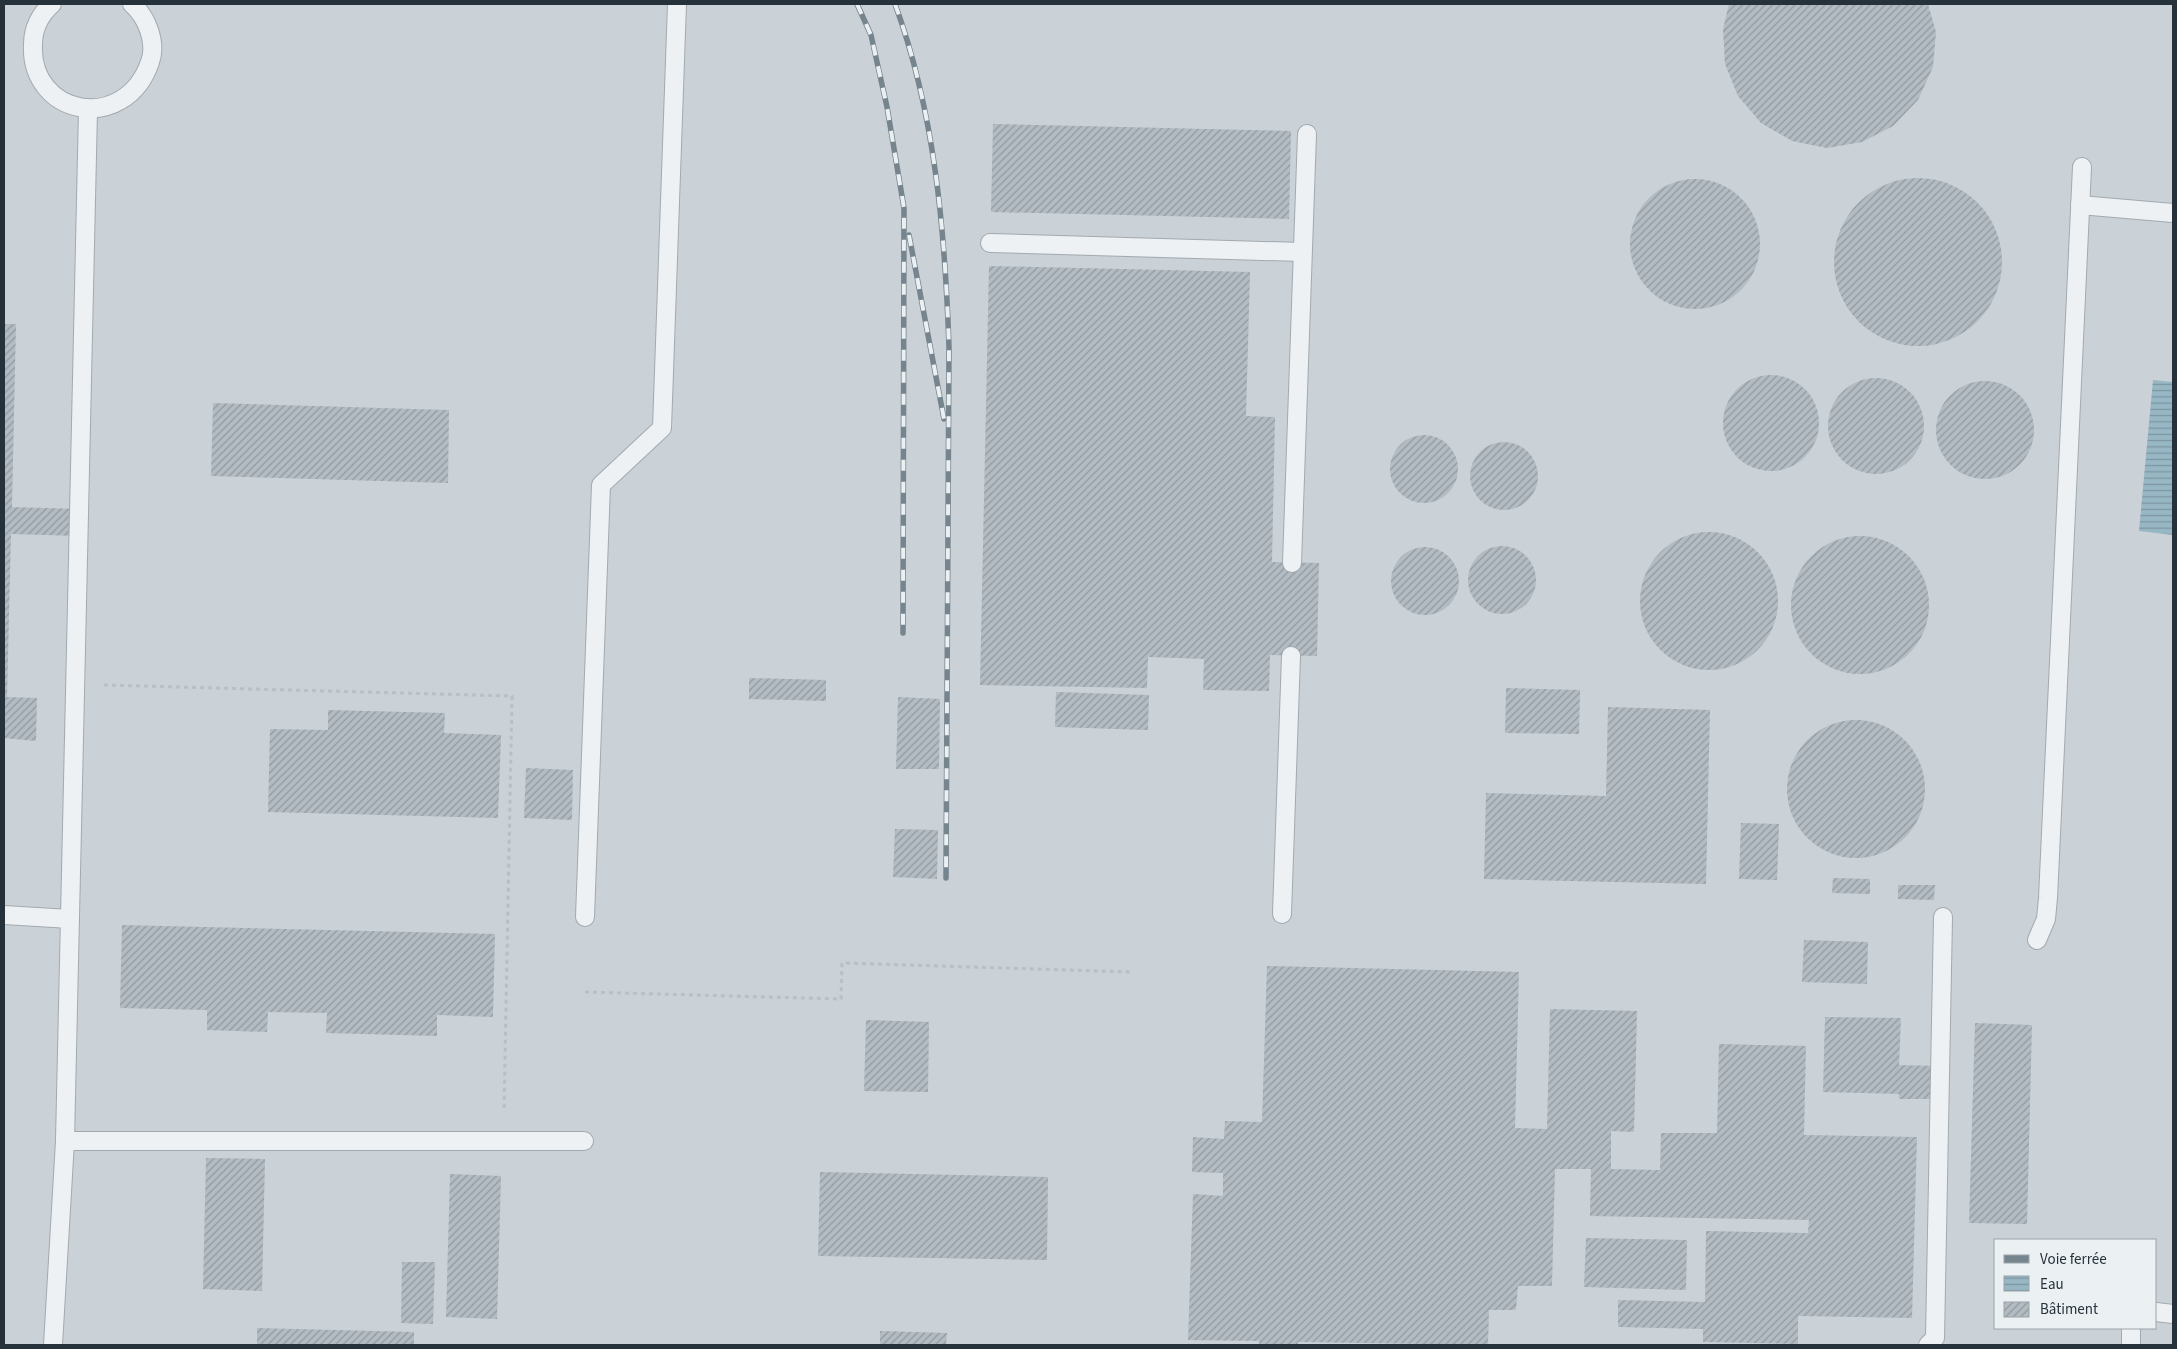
<svg xmlns="http://www.w3.org/2000/svg" width="2177" height="1349" font-family="'Source Sans 3',sans-serif">
<style>
.built{fill:#cad1d7;fill-rule:evenodd}
.water{fill:url(#water-rules)}
.building{fill:url(#building-hatch)}
.lines{fill:none;stroke-linecap:round;stroke-linejoin:round}
.lane-casing{stroke:#a2aaaf;stroke-width:20}
.path{stroke:#babfc4;stroke-width:3;stroke-dasharray:4 4;stroke-linecap:butt}
.lane{stroke:#eef1f4;stroke-width:18}
.rail-casing{stroke:#76848e;stroke-width:5.5}
.rail{stroke:#ebf0f3;stroke-width:4;stroke-dasharray:11;stroke-linecap:butt}
</style>
<defs>
<pattern id="water-rules" width="6" height="5" patternUnits="userSpaceOnUse" patternTransform="scale(1.25)"><rect width="6" height="5" fill="#98b7c4"/><path d="M0 2.5h6" fill="none" stroke="#7c95a0"/></pattern>
<pattern id="building-hatch" width="6" height="6" patternUnits="userSpaceOnUse" patternTransform="scale(1.25)"><rect width="6" height="6" fill="#b3bcc2"/><path d="M-1 1l2-2M0 6l6-6M5 7l2-2" fill="none" stroke="#91999f"/></pattern>
</defs>
<rect width="100%" height="100%" fill="#dce2e5"/>
<path class="built" d="M4,4h2169v1341h-2169zM1996,1240h160v88h-160z"/>
<polygon class="water" points="2153,380 2173,382 2173,535 2139,531"/>
<g class="building">
<polygon points="1729,4 1928,4 1936,32 1933,67 1918,100 1893,126 1862,142 1827,148 1792,141 1761,123 1738,96 1725,64 1723,29"/>
<polygon points="993,124 1291,131 1289,219 991,212"/>
<circle cx="1918" cy="262" r="84"/>
<circle cx="1695" cy="244" r="65"/>
<polygon points="989,266 1250,272 1246,416 1275,417 1272,562 1319,563 1317,656 1270,655 1269,691 1203,690 1204,659 1148,657 1147,688 980,685"/>
<polygon points="4,324 16,324 12,507 79,509 78,536 11,534 7,697 37,698 36,741 4,738"/>
<circle cx="1771" cy="423" r="48"/>
<circle cx="1876" cy="426" r="48"/>
<circle cx="1985" cy="430" r="49"/>
<polygon points="213,403 449,410 448,483 211,476"/>
<circle cx="1424" cy="469" r="34"/>
<circle cx="1504" cy="476" r="34"/>
<circle cx="1709" cy="601" r="69"/>
<circle cx="1860" cy="605" r="69"/>
<circle cx="1502" cy="580" r="34"/>
<circle cx="1425" cy="581" r="34"/>
<polygon points="749,678 826,680 826,701 749,699"/>
<polygon points="1506,688 1580,690 1579,734 1505,733"/>
<polygon points="1056,692 1149,695 1148,730 1055,727"/>
<polygon points="898,697 940,699 939,769 896,769"/>
<polygon points="1608,707 1710,710 1706,884 1484,879 1486,793 1606,796"/>
<polygon points="328,710 445,713 444,733 501,735 498,818 268,812 270,729 328,730"/>
<circle cx="1856" cy="789" r="69"/>
<polygon points="526,768 573,770 572,820 524,818"/>
<polygon points="1741,823 1779,824 1777,880 1739,879"/>
<polygon points="895,829 938,830 937,879 893,877"/>
<polygon points="1833,878 1870,879 1870,894 1832,893"/>
<polygon points="1898,885 1935,885 1934,900 1898,899"/>
<polygon points="122,925 495,934 493,1017 437,1015 437,1036 326,1033 327,1013 268,1012 267,1032 207,1030 207,1010 120,1008"/>
<polygon points="1804,940 1868,942 1867,984 1802,982"/>
<polygon points="1267,966 1519,972 1515,1128 1547,1129 1550,1009 1637,1011 1634,1132 1611,1131 1611,1169 1660,1170 1661,1133 1717,1133 1719,1044 1806,1046 1804,1135 1917,1137 1912,1318 1798,1316 1798,1344 1703,1342 1703,1329 1618,1327 1618,1300 1705,1302 1706,1231 1808,1233 1809,1220 1590,1216 1591,1169 1555,1169 1552,1286 1518,1286 1516,1310 1489,1310 1488,1345 1298,1342 1298,1345 1259,1345 1259,1341 1188,1340 1193,1194 1223,1196 1223,1173 1192,1172 1193,1137 1224,1139 1225,1121 1262,1122"/>
<polygon points="1825,1017 1901,1018 1899,1065 1935,1066 1935,1099 1899,1099 1899,1094 1823,1092"/>
<polygon points="866,1020 929,1022 928,1092 864,1091"/>
<polygon points="1975,1023 2032,1025 2027,1224 1969,1223"/>
<polygon points="206,1158 265,1159 262,1291 203,1289"/>
<polygon points="820,1172 1048,1177 1047,1260 818,1256"/>
<polygon points="450,1174 501,1176 497,1319 446,1317"/>
<polygon points="1586,1238 1687,1240 1686,1290 1584,1287"/>
<polygon points="402,1262 435,1262 433,1324 401,1323"/>
<polygon points="257,1328 414,1332 414,1345 257,1345"/>
<polygon points="880,1331 947,1333 946,1345 880,1345"/>
</g>
<g class="lines">
<g class="lane-casing">
<g id="lane">
<path d="M52,4c-12,10 -19,25 -19,40 -4,72 92,91 117,18 7,-19 -3,-45 -18,-58"/>
<polyline points="2080,205 2173,213"/>
<polyline points="990,243 1302,252"/>
<polyline points="1292,563 1307,134"/>
<polyline points="1282,914 1291,656"/>
<polyline points="4,915 70,919"/>
<polyline points="585,917 601,485 662,428 677,4"/>
<polyline points="2037,940 2046,919 2048,898 2082,167"/>
<polyline points="65,1141 584,1141"/>
<polyline points="2156,1312 2173,1314"/>
<polyline points="53,1345 65,1141 88,110"/>
<polyline points="1928,1345 1935,1338 1943,917"/>
<polyline points="2131,1345 2131,1328"/>
</g>
</g>
<g class="path">
<polyline points="104,685 512,696 504,1112"/>
<polyline points="585,992 841,999 842,963 1133,972"/>
</g>
<use href="#lane" class="lane"/>
<g class="rail-casing">
<g id="rail">
<polyline points="857,4 871,35 887,107 904,208 903,633"/>
<path d="M895,4c40,109 50,227 54,343l-3,531"/>
<polyline points="909,235 944,419"/>
</g>
</g>
<use href="#rail" class="rail"/>
</g>
<rect width="2177" height="1349" fill="none" stroke="#26323b" stroke-width="10"/>
<rect x="1994" y="1239" width="162" height="90" fill="#ebf0f3" stroke="#9ca4a9"/>
<rect x="2004" y="1255" width="25" height="8" fill="#76848e" stroke="#9ca4a9"/>
<text x="2040" y="1264" font-size="15" fill="#26323b">Voie ferrée</text>
<rect x="2004" y="1276" width="25" height="15" fill="url(#water-rules)" stroke="#9ca4a9"/>
<text x="2040" y="1289" font-size="15" fill="#26323b">Eau</text>
<rect x="2004" y="1302" width="25" height="15" fill="url(#building-hatch)" stroke="#9ca4a9"/>
<text x="2040" y="1314" font-size="15" fill="#26323b">Bâtiment</text>
</svg>
